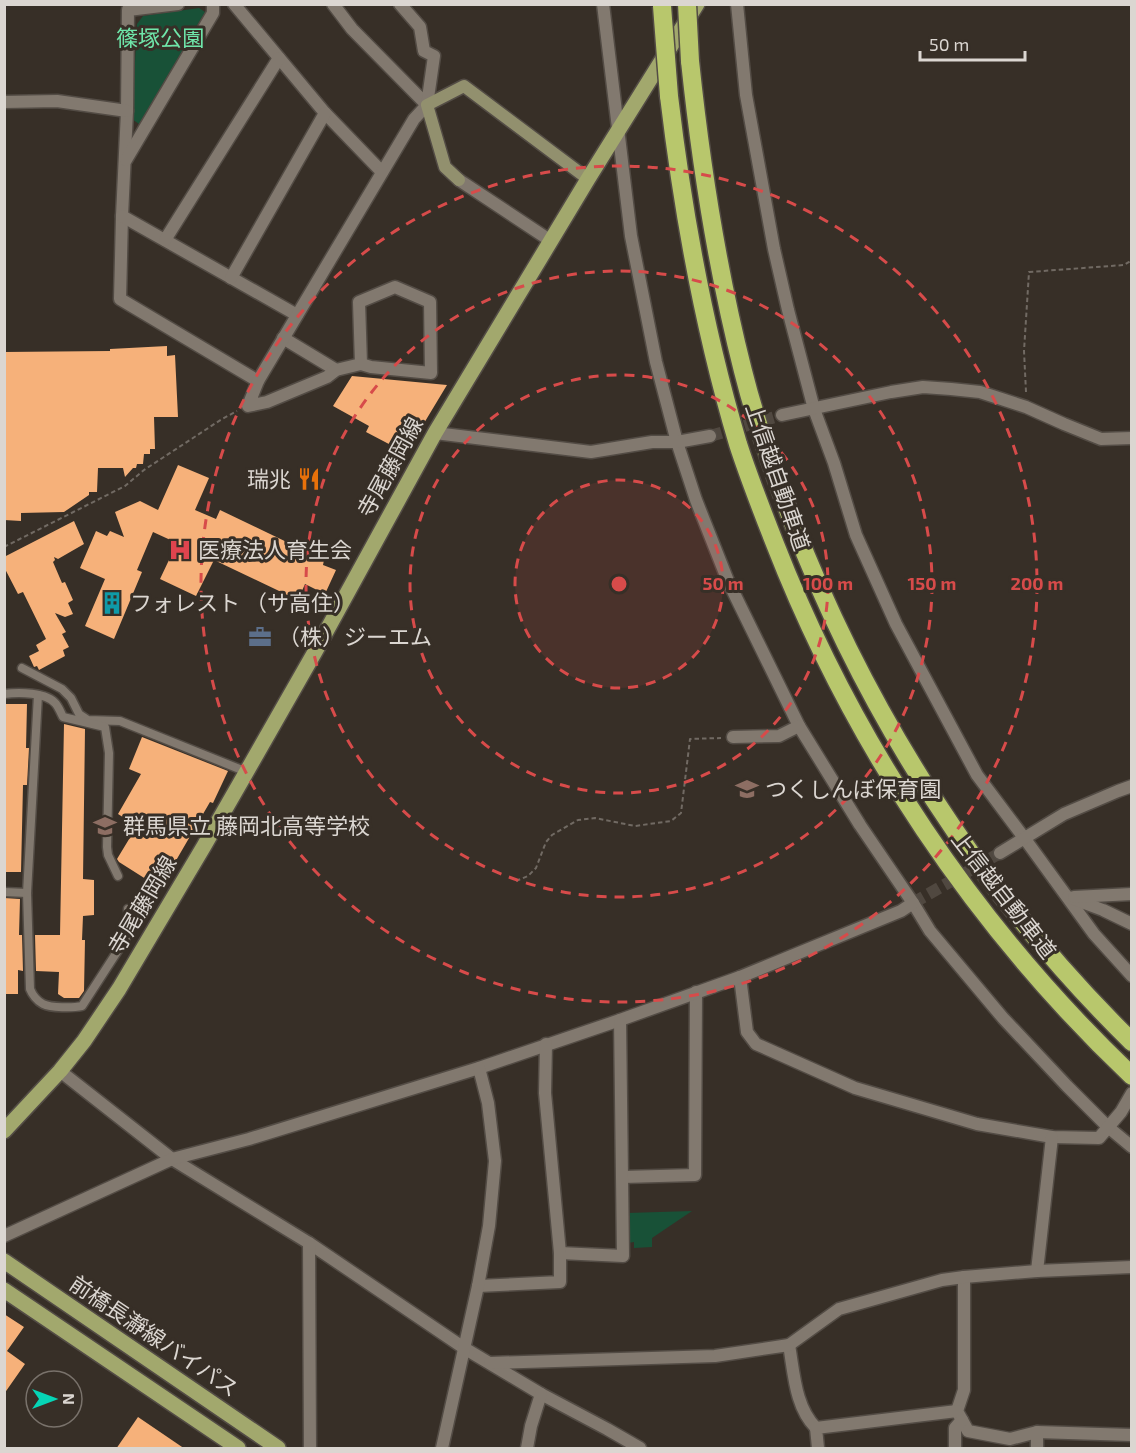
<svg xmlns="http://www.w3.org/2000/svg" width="1136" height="1453" font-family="'Exo 2','Noto Sans JP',sans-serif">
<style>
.green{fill:#185137}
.building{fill:#f6b17a}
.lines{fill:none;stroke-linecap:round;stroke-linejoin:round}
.street-tunnel{stroke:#504840;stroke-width:12;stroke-dasharray:12 6;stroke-linecap:butt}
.lane-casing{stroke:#534c45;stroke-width:11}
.street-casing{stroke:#534c45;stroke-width:15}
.secondary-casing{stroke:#534c45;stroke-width:15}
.primary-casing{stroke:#534c45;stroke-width:18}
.highway-casing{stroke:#534c45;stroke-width:21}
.path{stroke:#716a63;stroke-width:2;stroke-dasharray:4.5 3;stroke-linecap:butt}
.lane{stroke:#82796f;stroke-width:8}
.street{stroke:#82796f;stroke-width:12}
.secondary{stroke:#92906e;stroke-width:12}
.primary{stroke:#a2a86d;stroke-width:15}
.highway{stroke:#b8c76c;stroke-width:18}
.highway-bridge-casing{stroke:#534c45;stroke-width:21;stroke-linecap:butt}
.highway-bridge{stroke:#b8c76c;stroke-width:18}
.ring{fill:none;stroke:#d74b4a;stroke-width:3;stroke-dasharray:10 8}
.labels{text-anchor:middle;stroke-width:6;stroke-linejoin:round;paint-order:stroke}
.park-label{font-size:22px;fill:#6fe6aa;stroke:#372f27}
.street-label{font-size:22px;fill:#dbd6d1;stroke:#372f27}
.poi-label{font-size:22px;fill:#dbd6d1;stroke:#372f27;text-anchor:start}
.centre{fill:#d74b4a;stroke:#372f27;stroke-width:3}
.ring-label{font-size:18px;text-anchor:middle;font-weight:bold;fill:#d74b4a;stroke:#372f27;stroke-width:6;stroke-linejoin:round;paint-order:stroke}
</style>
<rect width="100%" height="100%" fill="#372f27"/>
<g class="green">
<polygon points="199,8 205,12 139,124 132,119 137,24 143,16"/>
<polygon points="692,1211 652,1238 652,1247 634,1248 634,1242 628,1243 627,1213"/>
</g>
<g class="building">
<polygon points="167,346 167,356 175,355 178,417 154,417 155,449 150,449 150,454 144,454 143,464 137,464 136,468 133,468 125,477 123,468 98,468 97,492 89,492 89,495 64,512 21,513 21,521 4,520 4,352 110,351 110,349"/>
<polygon points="352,376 447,385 406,453 366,432 369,426 333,406"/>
<polygon points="178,465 209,478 195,510 216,519 220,510 324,560 323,565 336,570 325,594 305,584 298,600 214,560 196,596 160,579 177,543 153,532 137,570 142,572 114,639 85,626 105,579 80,568 96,531 107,536 110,531 124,537 115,512 140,501 158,510"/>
<polygon points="74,521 84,544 58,559 54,557 55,560 53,562 62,583 65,582 73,600 68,603 73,614 65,617 55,613 66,632 62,634 69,647 63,650 65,656 39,670 37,666 34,667 29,656 39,651 36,645 46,639 23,592 18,594 4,567 4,557"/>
<polygon points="4,704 27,704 26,748 29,748 27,785 23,785 21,872 4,872"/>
<polygon points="64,724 85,729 83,879 94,880 94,915 83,916 82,940 85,940 84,991 79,998 64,998 58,994 59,972 36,971 35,935 60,935"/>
<polygon points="142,737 228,771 213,803 210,802 160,888 119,862 117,859 137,826 118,814 141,774 129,769"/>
<polygon points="4,898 20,899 19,935 22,935 23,971 18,970 18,994 4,994"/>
<polygon points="4,1314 24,1327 7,1351 25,1364 4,1394"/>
<polygon points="138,1417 185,1449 116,1449"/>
</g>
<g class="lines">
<g class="street-tunnel">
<polyline points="710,436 782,415"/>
<polyline points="913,903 1000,853"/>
</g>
<g class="lane-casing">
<g id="lane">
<polyline points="22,668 62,689 71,698 79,714 88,720 120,721 247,772"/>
<path d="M4,694c14,-2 43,-2 52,10 3,4 5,9 7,13l42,10 4,26 -2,94 1,8 10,21"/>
<path d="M38,695l-11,198 3,96c2,5 7,12 13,15 8,4 30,4 39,2l44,-68 3,-9 -1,-20"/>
<polyline points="4,892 27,893"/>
</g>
</g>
<g class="street-casing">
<g id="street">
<polyline points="178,4 128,10 127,111 122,216 120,299 258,381"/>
<polyline points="234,4 325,113 382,172"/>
<polyline points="333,4 352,29 427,105"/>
<polyline points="603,4 631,236 656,362 677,442 696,500 728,581 799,726 860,825 913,903 930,931 1003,1018 1067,1086 1108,1127 1132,1147"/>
<polyline points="737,4 746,95 774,249 788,310 814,409 834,463 856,535 896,624 977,775 1025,839 1094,934 1132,976"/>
<polyline points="4,102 57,101 127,111"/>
<polyline points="126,160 213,13 213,4"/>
<polyline points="459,180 551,241"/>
<polyline points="122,216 297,315"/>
<polyline points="165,240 279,58"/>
<polyline points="231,278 325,113"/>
<polyline points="283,338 336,370"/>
<polyline points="361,364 359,302 395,287 430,302 431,373 371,367 361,364 336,370 327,377 267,402 248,406 258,381 414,119 427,105 434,56 424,51 420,27 400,4"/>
<polyline points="782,415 891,392 923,387 951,389 980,392 1026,407 1064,424 1101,439 1132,438"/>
<polyline points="435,433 591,452 652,442 677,442 710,436"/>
<polyline points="733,737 779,736 799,726"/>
<polyline points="1000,853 1064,814 1118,791 1132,786"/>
<polyline points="1068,897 1103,910 1132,924"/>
<polyline points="1074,897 1132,894"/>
<polyline points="740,977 747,1032 756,1044 855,1088 977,1124 1052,1137 1099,1138 1121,1112 1132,1093"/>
<polyline points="60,1071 172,1159 309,1243 464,1348 541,1394 607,1429 640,1448"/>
<polyline points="623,1177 695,1175 696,992"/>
<polyline points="4,1236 172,1159 249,1139 479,1068 620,1020 740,977 901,911 913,903"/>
<polyline points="309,1243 310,1448"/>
<polyline points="560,1253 623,1256 620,1020"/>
<polyline points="1037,1271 1052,1137"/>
<polyline points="964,1277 964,1390 957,1411 968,1431 1010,1439 1037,1432 1132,1435"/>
<polyline points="478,1286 560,1282 560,1253 545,1093 546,1044"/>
<path d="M789,1345c5,28 6,62 27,83"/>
<polyline points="490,1363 715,1356 789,1345 839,1309 942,1280 964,1277 1037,1271 1132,1267"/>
<polyline points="442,1448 478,1286 489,1226 495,1161 488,1103 479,1068"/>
<polyline points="527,1448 531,1426 541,1394"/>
<polyline points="818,1448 816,1428 957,1411"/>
<polyline points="955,1448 955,1428 962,1420"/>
<polyline points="1037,1448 1037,1432"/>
</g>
</g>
<g class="secondary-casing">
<polyline id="secondary" points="459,180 445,167 427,105 464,86 588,179"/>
</g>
<g class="primary-casing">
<g id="primary">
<polyline points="4,1131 60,1071 84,1041 119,989 204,846 243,778 316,650 435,433 588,179 697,4"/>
<polyline points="4,1261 278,1448"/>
<polyline points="4,1290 238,1448"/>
</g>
</g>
<g class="highway-casing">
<g id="highway">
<path d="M690,61c11,105 27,208 53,310 13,52 31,103 50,152 75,194 190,373 339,519"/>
<path d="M669,96c14,118 35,234 69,348 11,34 24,67 37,100 78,200 201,384 357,532"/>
</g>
</g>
<g class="path">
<polyline points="1026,392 1024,351 1029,272 1124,265 1132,260"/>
<polyline points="4,547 125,486 144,470 222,419 237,411"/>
<polyline points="516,881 528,876 536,868 546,842 552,835 578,820 595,818 635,826 671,821 681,813 690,739 721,738"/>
</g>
<use href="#lane" class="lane"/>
<use href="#street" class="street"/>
<use href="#secondary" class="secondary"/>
<use href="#primary" class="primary"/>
<use href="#highway" class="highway"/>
<g class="highway-bridge-casing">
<g id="highway-bridge">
<polyline points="687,4 690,61"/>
<polyline points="662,6 669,96"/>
</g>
</g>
<use href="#highway-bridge" class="highway-bridge"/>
</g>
<circle cx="619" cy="584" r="104" fill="#d74b4a" fill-opacity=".12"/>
<g class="ring">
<circle cx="619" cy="584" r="104"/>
<circle cx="619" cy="584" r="209"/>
<circle cx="619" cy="584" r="313"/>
<circle cx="619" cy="584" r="418"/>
</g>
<defs>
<g id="restaurant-bare" transform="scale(1.8)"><path d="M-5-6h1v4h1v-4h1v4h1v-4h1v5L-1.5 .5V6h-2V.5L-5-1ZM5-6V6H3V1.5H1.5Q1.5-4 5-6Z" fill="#e8710a" stroke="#372f27" stroke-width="2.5" paint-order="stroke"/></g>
<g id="hospital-bare" transform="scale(1.8)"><path d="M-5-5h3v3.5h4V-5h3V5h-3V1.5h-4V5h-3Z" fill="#e0444e" stroke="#372f27" stroke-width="2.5" paint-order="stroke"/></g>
<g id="building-bare" transform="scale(1.8)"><path d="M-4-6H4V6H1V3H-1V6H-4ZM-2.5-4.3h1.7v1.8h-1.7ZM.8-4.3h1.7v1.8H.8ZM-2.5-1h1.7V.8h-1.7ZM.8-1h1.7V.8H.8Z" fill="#0f9aa8" stroke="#372f27" stroke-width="2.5" paint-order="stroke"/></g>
<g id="office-bare" transform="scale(1.8)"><path d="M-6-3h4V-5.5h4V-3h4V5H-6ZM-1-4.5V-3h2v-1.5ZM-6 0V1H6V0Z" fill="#5c6f8a" stroke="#372f27" stroke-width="2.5" paint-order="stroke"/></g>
<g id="school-bare" transform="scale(1.8)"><path d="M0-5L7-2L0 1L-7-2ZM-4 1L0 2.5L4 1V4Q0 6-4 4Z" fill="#8d6e63" stroke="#372f27" stroke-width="2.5" paint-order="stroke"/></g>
</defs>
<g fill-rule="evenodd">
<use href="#restaurant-bare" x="309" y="479"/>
<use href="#hospital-bare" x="180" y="550"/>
<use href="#building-bare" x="112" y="603"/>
<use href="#office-bare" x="260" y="637"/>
<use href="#school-bare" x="747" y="789"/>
<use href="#school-bare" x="105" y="826"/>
</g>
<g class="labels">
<g class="park-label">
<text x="160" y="46">篠塚公園</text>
</g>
<g class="street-label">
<text transform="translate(390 467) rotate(-61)" y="8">寺尾藤岡線</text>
<text transform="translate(778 477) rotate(71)" y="8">上信越自動車道</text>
<text transform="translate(1004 895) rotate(52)" y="8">上信越自動車道</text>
<text transform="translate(142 905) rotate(-59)" y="8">寺尾藤岡線</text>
<text transform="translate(154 1336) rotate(34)" y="8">前橋長瀞線バイパス</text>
</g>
<g class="poi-label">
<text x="291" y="487" text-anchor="end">瑞兆</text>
<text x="198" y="558">医療法人育生会</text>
<text x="130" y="611">フォレスト （サ高住）</text>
<text x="278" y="645">（株）ジーエム</text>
<text x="765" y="797">つくしんぼ保育園</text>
<text x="123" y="834">群馬県立 藤岡北高等学校</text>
</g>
</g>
<circle cx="619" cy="584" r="9" class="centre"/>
<g class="ring-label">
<text x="723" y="590">50 m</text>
<text x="828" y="590">100 m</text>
<text x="932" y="590">150 m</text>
<text x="1037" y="590">200 m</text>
</g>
<rect width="1136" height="1453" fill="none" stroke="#dbd6d1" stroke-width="12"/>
<g transform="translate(54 1399) rotate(90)"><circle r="28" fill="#372f27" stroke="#79726b" stroke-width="1.5"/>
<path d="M0-4.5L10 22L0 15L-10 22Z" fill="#06d5b6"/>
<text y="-9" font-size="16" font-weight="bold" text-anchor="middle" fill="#dbd6d1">N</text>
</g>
<path d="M920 51v9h105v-9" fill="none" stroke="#dbd6d1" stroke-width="3"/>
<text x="929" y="51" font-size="18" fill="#dbd6d1" stroke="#372f27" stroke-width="4.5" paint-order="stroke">50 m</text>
</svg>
